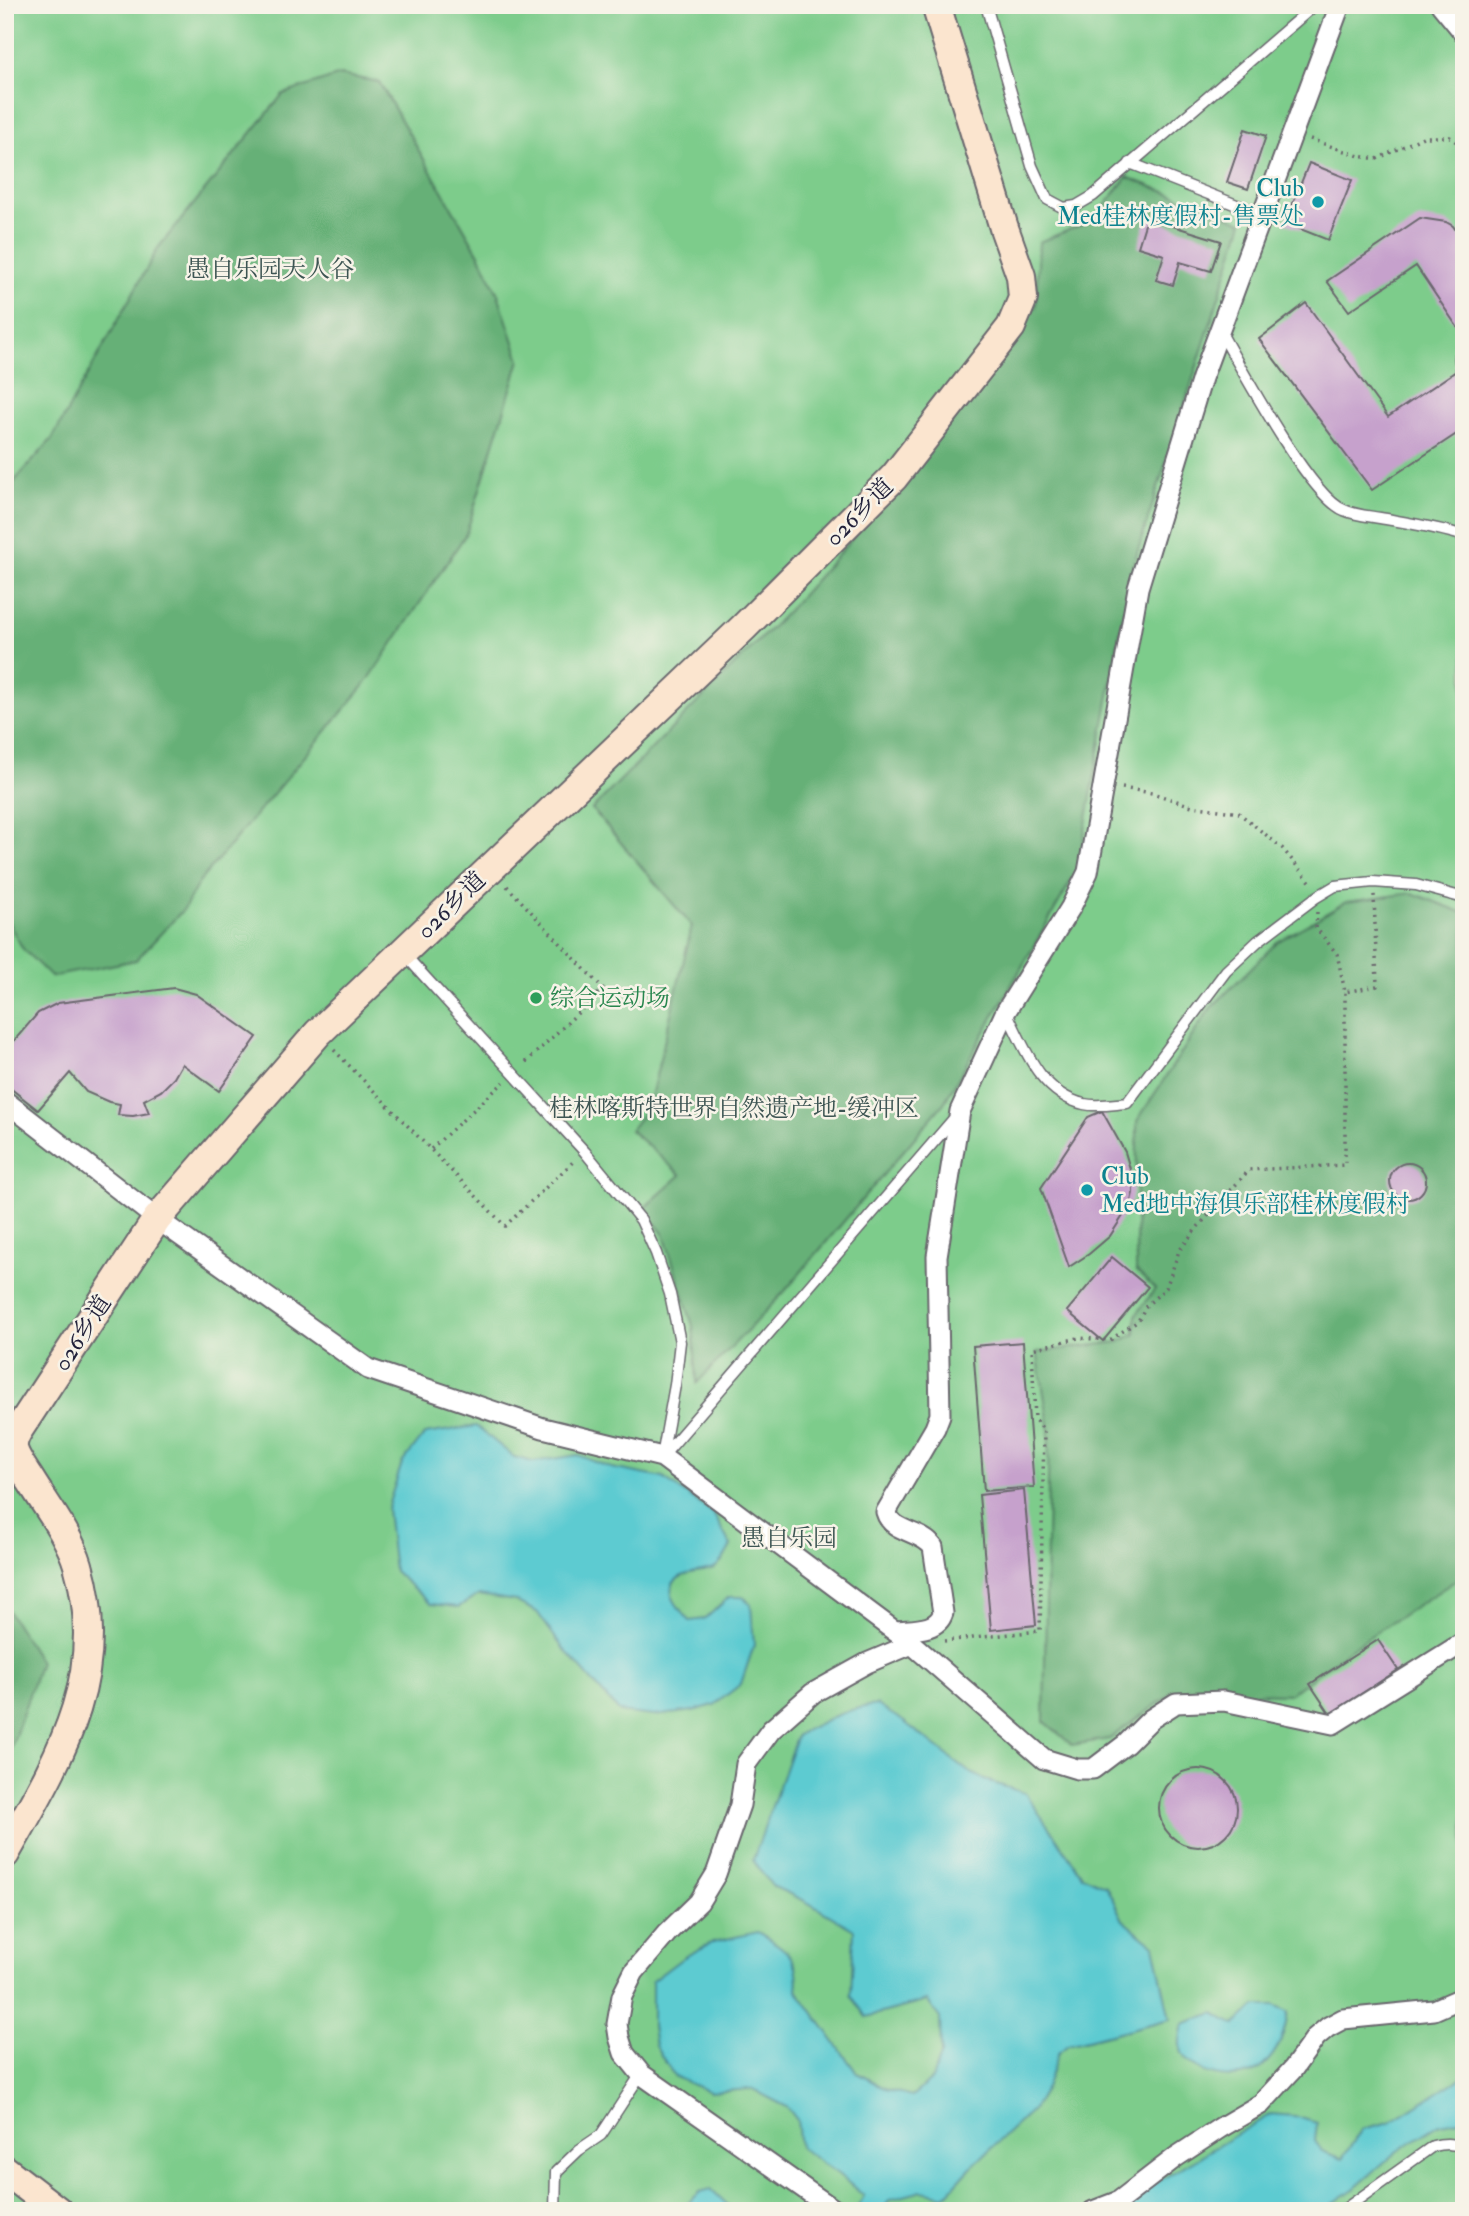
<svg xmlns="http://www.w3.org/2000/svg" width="1469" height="2216" font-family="'IM FELL Double Pica','Noto Serif SC',serif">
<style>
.green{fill:#7dcc8b;stroke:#507763;stroke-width:2}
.forest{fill:#66b077;stroke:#446959;stroke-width:2}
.water{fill:#5dcbd1;stroke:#407686;stroke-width:2}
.building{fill:#c6a1cc}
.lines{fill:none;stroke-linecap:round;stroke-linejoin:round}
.lane-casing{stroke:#6a676e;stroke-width:13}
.street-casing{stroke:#6a676e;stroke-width:23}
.secondary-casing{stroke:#6a676e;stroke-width:32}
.path{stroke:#6a676e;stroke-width:3.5;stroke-dasharray:2 5;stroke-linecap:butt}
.lane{stroke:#fff;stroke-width:10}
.street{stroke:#fff;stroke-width:19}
.secondary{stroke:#fbe5cf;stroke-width:28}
.culture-dot{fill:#0f9aa8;stroke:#f7f3e8;stroke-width:2.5}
.leisure-dot{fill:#2e9e5b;stroke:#f7f3e8;stroke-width:2.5}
.labels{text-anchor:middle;stroke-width:5;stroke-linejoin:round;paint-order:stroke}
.culture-label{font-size:24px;fill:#0d838f;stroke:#f7f3e8;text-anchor:end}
.park-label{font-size:24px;fill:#3d5553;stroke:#f7f3e8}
.street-label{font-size:24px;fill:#22223b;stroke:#f7f3e8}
.leisure-label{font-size:24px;fill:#27864d;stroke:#f7f3e8;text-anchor:start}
</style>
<rect width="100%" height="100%" fill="#f7f3e8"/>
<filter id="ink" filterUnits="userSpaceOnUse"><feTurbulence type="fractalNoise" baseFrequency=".0143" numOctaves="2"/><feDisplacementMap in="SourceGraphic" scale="14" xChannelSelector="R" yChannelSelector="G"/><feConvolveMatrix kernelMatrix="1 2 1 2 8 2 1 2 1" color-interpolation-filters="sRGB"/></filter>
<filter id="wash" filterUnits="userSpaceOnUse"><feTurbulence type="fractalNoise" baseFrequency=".00686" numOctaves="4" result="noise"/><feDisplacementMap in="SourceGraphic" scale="28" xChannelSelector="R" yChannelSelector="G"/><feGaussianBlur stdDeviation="1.57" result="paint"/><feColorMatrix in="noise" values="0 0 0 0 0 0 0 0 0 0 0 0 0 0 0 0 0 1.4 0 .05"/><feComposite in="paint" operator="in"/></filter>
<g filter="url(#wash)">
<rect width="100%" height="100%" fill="#f0e7cd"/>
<rect class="green" x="5" y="5" width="1459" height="2206"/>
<g class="forest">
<polygon points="340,75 379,82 480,256 498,294 520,360 466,534 365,685 199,882 184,909 136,960 51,977 23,949 5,917 5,492 52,439 158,248 283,94"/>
<polygon points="1127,177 1243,222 1131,572 1078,869 944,1103 785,1291 697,1383 693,1326 664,1235 644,1208 681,1175 630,1130 649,1105 692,926 592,809 786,613 913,470 1036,306 1039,242 1094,220"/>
<polygon points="1412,893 1464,913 1464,1575 1352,1648 1290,1694 1174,1692 1109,1739 1072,1745 1044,1721 1049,1424 1037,1352 1119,1342 1135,1334 1136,1315 1155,1289 1136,1271 1137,1121 1209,1010 1277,942 1346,902"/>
<polygon points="5,1606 40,1662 5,1766"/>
</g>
<g class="water">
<path d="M476,1426l38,31 19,5 45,-7 33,13 52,10 50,35 18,33c-5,8 -9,18 -17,22 -10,4 -23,3 -32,8 -23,12 -3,33 8,45l15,-2 24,-22h15l7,8 3,40 -13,39 -27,21 -21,6 -39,5 -35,-4 -57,-65 -25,-35 -22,-11 -36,-6 -21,12 -27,-3 -37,-33 -7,-62 15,-46 23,-29z"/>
<path d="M877,1705l26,16 66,51 24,11 32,10 57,82 24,11 17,34 31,25 16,74 -102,26 -10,8 -11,33 -13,22 -65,61 -24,27 -23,-5 -33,9 -6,11h-28l9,-15 -26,-22 -38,-26 -3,-28 -10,-13 -35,-18 -42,3 -35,-15 -20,-31 -3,-20v-45l32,-24 29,-15 45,-10c25,16 44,24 39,58l60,83 31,17 24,6 20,-17 9,-26 -1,-35 -13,-17 -61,16 -15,-22 3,-65 -49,-29 -33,-15 -19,-26 44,-125c26,-14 50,-27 80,-30z"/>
<path d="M1256,2006h19l13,6c-3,21 -9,39 -25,54 -21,20 -78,11 -83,-20 -1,-7 2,-16 3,-22l31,-11 21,12z"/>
<polygon points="1464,2076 1464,2120 1440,2124 1396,2152 1355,2188 1322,2211 1109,2211 1271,2114 1294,2116 1317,2123 1315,2141 1322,2151 1342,2159 1362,2129 1390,2122"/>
<polygon points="711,2189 734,2211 680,2211 700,2192"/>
</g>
<g id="blocks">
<g class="building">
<polygon points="1245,129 1266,136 1248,189 1227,182"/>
<polygon points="1309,163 1352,180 1328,240 1285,223"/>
<polygon points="1147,218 1221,241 1211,271 1180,262 1173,285 1156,280 1164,255 1138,247"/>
<polygon points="1420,218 1446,222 1453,226 1464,242 1464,337 1416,266 1349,311 1327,281"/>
<polygon points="1306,303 1388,417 1456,371 1454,359 1456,346 1464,338 1464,429 1372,490 1259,339"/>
<polygon points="174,988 196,994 257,1037 219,1091 182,1064 174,1078 161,1091 144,1100 149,1113 133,1116 118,1115 120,1104 109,1102 86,1092 70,1073 38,1110 5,1084 5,1051 38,1013 58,1003"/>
<polygon points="1102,1111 1125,1152 1133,1179 1133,1193 1130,1205 1110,1236 1089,1254 1069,1267 1041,1188 1088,1117"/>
<circle cx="1408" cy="1181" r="18"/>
<polygon points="1112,1257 1148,1287 1103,1341 1067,1311"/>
<polygon points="1023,1342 1034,1487 984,1491 973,1346"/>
<polygon points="1024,1490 1036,1625 991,1630 979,1495"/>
<polygon points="1378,1640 1398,1670 1330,1714 1310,1684"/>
<circle cx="1198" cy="1808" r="39"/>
</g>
</g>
</g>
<g filter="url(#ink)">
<use href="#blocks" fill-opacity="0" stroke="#6a676e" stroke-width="2"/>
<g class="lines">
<g class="lane-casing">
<g id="lane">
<polyline points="986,5 1032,166 1047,199 1064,208 1076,206 1093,196 1315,5"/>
<polyline points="1130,163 1262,215"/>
<path d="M1220,331c21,37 90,166 124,179 11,5 24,6 36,8 28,5 57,9 84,18"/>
<polyline points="404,954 585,1152 641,1220 656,1253 670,1294 680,1342 675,1385 662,1457"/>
<path d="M1006,1011c18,36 34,83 78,93 13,3 29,0 43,-1l99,-132 32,-30 57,-43 20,-12 38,-4 43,3 48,13"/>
<polyline points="663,1456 957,1115"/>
<polyline points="555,2211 556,2172 579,2150 601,2135 641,2074"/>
<path d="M1342,2211l91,-65c11,-3 20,-3 31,1"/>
</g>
</g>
<g class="street-casing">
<g id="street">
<polyline points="1441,5 1464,33"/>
<polyline points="5,1101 157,1219 368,1369 543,1428 662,1457 912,1644 1044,1759 1077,1769 1093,1769 1126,1744 1151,1719 1176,1703 1224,1701 1333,1724 1464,1642"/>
<path d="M896,1631c16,-2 41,1 47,-18l-10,-66c-12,-17 -41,-14 -47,-35l49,-84 5,-13 -3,-159 23,-145 46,-100 65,-104 17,-35 50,-284 64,-210 138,-373"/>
<polyline points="836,2211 641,2074 624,2053 619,2037 617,2024 622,1996 634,1972 667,1933 699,1902 716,1874 740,1805 746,1764 771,1730 813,1693 867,1663 912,1644"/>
<polyline points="1093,2211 1119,2201 1176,2157 1220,2128 1261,2104 1293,2069 1316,2037 1328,2027 1343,2019 1434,2010 1464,1997"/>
</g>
</g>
<g class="secondary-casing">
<g id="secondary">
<path d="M5,1854c53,-94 106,-177 73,-289 -9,-30 -31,-58 -47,-84 -6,-10 -15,-21 -18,-32 -1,-8 2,-14 6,-20l138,-210 161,-186 426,-406 150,-150 117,-150 12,-29 -2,-22 -17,-48 -68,-223"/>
<polyline points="5,2170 58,2211"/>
</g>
</g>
<g class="path">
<polyline points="1310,139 1359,156 1377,159 1423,137 1450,137 1464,148"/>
<polyline points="1122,788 1152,793 1192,806 1239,813 1282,848 1312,884"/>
<polyline points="507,886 603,989 523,1065"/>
<polyline points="1317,912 1316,928 1337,954 1345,992 1377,986 1374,894"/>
<polyline points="334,1050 505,1226 575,1160"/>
<polyline points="431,1149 504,1082"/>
<polyline points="944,1641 1040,1631 1044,1430 1035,1420 1032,1349 1078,1338 1110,1340 1138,1321 1146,1306 1166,1288 1179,1251 1196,1229 1249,1170 1345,1165 1345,992"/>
</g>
<use href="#lane" class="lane"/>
<use href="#street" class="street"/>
<use href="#secondary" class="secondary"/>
</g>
</g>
<g class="culture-dot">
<circle cx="1318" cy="202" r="7"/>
<circle cx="1087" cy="1190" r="7"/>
</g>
<circle class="leisure-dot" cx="536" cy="998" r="7"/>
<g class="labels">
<g class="culture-label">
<text x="1304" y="196">Club<tspan x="1304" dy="28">Med桂林度假村-售票处</tspan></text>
<text x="1101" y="1184" text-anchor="start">Club<tspan x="1101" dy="28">Med地中海俱乐部桂林度假村</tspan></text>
</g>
<g class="park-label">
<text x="270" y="277">愚自乐园天人谷</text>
<text x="734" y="1116">桂林喀斯特世界自然遗产地-缓冲区</text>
<text x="789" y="1546">愚自乐园</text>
</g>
<g class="street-label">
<text transform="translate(859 512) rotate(-45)" y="8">026乡道</text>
<text transform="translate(451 905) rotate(-44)" y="8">026乡道</text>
<text transform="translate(82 1333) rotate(-57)" y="8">026乡道</text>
</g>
<g class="leisure-label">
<text x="550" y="1006">综合运动场</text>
</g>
</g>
<rect width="1469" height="2216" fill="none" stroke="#f7f3e8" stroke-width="28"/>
</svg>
